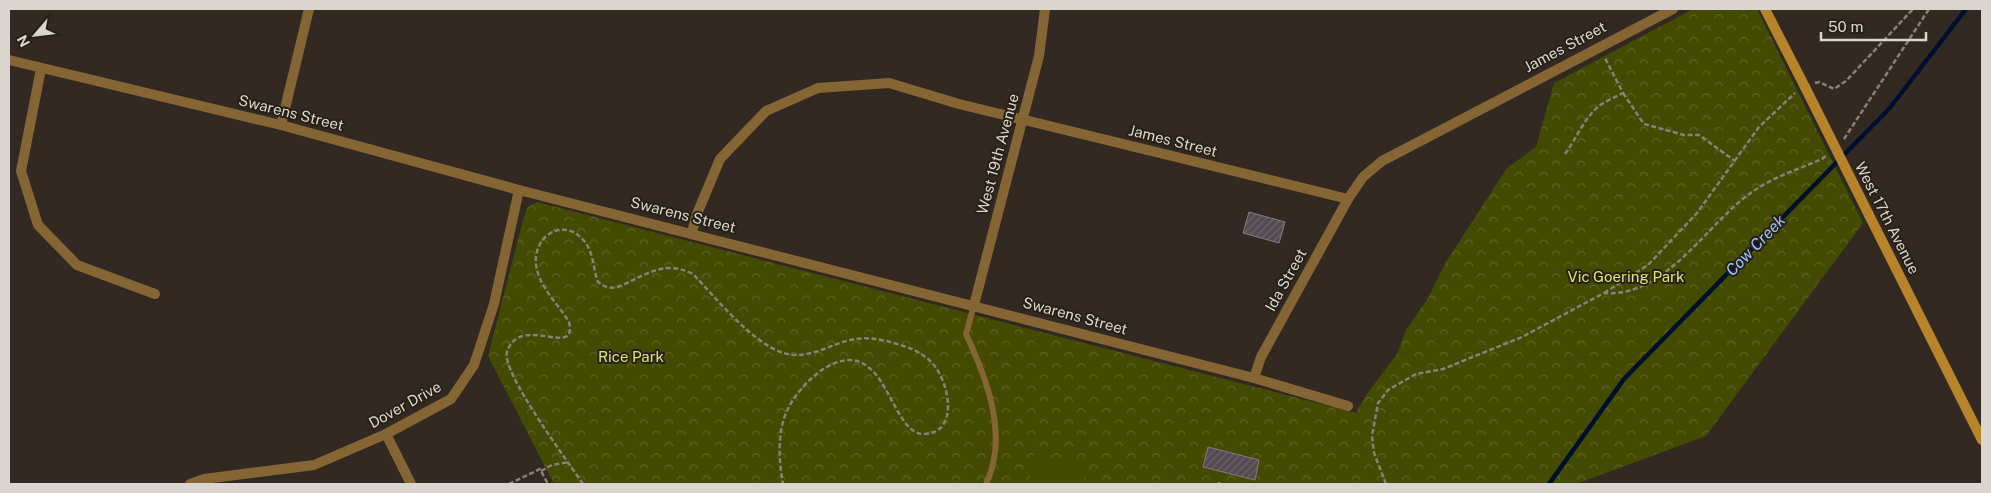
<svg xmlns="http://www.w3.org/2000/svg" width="1991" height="493" font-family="'Public Sans',sans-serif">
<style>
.park{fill:url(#park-crowns)}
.garden{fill:#434a01}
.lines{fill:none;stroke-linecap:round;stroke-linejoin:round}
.stream{stroke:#000f2e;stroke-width:4.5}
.building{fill:url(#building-hatch);stroke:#857a84}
.path{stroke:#87817a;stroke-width:2.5;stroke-dasharray:5 2.5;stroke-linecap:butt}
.lane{stroke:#856533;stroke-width:6}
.street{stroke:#856533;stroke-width:10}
.secondary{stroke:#b7842b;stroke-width:10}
.secondary-bridge{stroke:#b7842b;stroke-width:10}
.labels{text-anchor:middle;stroke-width:4;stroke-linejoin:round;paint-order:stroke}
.street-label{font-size:15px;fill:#dad5cf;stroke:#282118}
.park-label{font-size:15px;fill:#d8e871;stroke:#282118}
.water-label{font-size:16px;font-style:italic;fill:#9bc2f8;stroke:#282118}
</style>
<defs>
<pattern id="park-crowns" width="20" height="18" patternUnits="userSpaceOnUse" patternTransform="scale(1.25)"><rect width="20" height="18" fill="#434a01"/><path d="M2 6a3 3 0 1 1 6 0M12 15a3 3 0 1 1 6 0" fill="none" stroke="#5e6325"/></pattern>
<pattern id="building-hatch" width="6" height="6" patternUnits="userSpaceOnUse" patternTransform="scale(1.25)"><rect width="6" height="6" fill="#534a52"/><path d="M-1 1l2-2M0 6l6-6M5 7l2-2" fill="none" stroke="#6b636a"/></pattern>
</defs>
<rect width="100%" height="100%" fill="#322a22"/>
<polygon class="park" points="1693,9 1757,9 1863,223 1706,436 1576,484 554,484 488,356 523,220 528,207 537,202 1356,413 1366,395 1397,354 1406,330 1428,298 1446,262 1507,168 1536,147 1554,83"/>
<polygon class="garden" points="1034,455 1087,465 1083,484 1029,484"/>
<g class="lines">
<polyline class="stream" points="1549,484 1624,379 1889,109 1966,9"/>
</g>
<g class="building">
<polygon points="1249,212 1285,222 1279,243 1243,233"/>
<polygon points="1208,447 1259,460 1255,480 1203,467"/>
</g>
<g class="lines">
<g class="path">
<polyline points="1815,83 1819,82 1834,89 1846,81 1913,9"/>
<polyline points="1623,93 1644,124 1684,135 1699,135 1735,161"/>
<polyline points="1844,139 1929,9"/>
<path d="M1565,154c11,-15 20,-37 34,-48 7,-5 16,-9 24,-13l-18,-35"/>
<polyline points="1604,293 1648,265 1697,213 1759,127 1795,93"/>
<polyline points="541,471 552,465 569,462"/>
<polyline points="509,484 540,469 548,484"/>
<path d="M583,484c-14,-21 -82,-112 -76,-132 13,-40 71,8 62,-30 -10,-17 -27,-32 -32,-52 -8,-32 26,-56 48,-28 9,12 8,27 13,40 7,5 11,7 20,5 27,-11 45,-28 75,-13 23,24 58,68 90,79 27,8 49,-11 73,-14 18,-3 39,4 56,10 7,3 16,9 21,15 16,18 27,69 -9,70 -35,1 -37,-103 -99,-66 -15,9 -32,28 -39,45 -9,22 -7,49 -3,71"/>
<polyline points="1219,484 1219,482"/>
<path d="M1386,484l-12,-31 -2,-17 6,-33 10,-13 28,-16 27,-5 79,-32 82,-44c62,5 103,-70 148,-101 21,-15 47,-23 70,-33l5,-4"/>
</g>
<path class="lane" d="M974,305l-8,29c21,45 43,102 20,150"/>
<g class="street">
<polyline points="9,60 281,125 519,190 1254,378 1348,406"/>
<polyline points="41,69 21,171 38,225 77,265 155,294"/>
<polyline points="281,125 309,9"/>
<polyline points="692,232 697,214 720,159 766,111 818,88 889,83 959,104 1348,199"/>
<polyline points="974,305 1039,56 1045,9"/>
<polyline points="1254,378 1261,357 1348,199 1363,177 1382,161 1673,9"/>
<polyline points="386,434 411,484"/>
<polyline points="190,484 204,479 314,465 386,434 451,399 474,365 494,304 519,190"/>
</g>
<g class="secondary">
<polyline points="1765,9 1805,87"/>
<polyline points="1869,215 1982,440"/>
</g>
<polyline class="secondary-bridge" points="1805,87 1869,215"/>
</g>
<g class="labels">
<g class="street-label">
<text transform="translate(1565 47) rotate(-28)" y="5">James Street</text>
<text transform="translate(291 113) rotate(14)" y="5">Swarens Street</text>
<text transform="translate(1173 141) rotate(14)" y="5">James Street</text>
<text transform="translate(998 154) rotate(-75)" y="5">West 19th Avenue</text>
<text transform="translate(683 215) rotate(14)" y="5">Swarens Street</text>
<text transform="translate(1887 218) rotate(63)" y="5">West 17th Avenue</text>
<text transform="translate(1286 280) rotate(-61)" y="5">Ida Street</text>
<text transform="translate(1075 316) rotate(15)" y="5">Swarens Street</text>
<text transform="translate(405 405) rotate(-29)" y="5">Dover Drive</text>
</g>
<g class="park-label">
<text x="1626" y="282">Vic Goering Park</text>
<text x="631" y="362">Rice Park</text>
</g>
<g class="water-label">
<text transform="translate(1755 245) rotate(-46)" y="6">Cow Creek</text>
</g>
</g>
<rect width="1991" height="493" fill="none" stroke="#dad5cf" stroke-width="20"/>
<g transform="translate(35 35) rotate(242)" stroke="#282118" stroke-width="4" paint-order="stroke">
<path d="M0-4L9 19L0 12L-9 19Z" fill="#dad5cf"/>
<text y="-8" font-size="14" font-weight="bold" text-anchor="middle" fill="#dad5cf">N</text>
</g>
<path d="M1821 32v8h105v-8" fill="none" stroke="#dad5cf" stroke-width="2.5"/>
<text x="1828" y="32" font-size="15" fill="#dad5cf" stroke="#282118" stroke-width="4" paint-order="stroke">50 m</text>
</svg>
